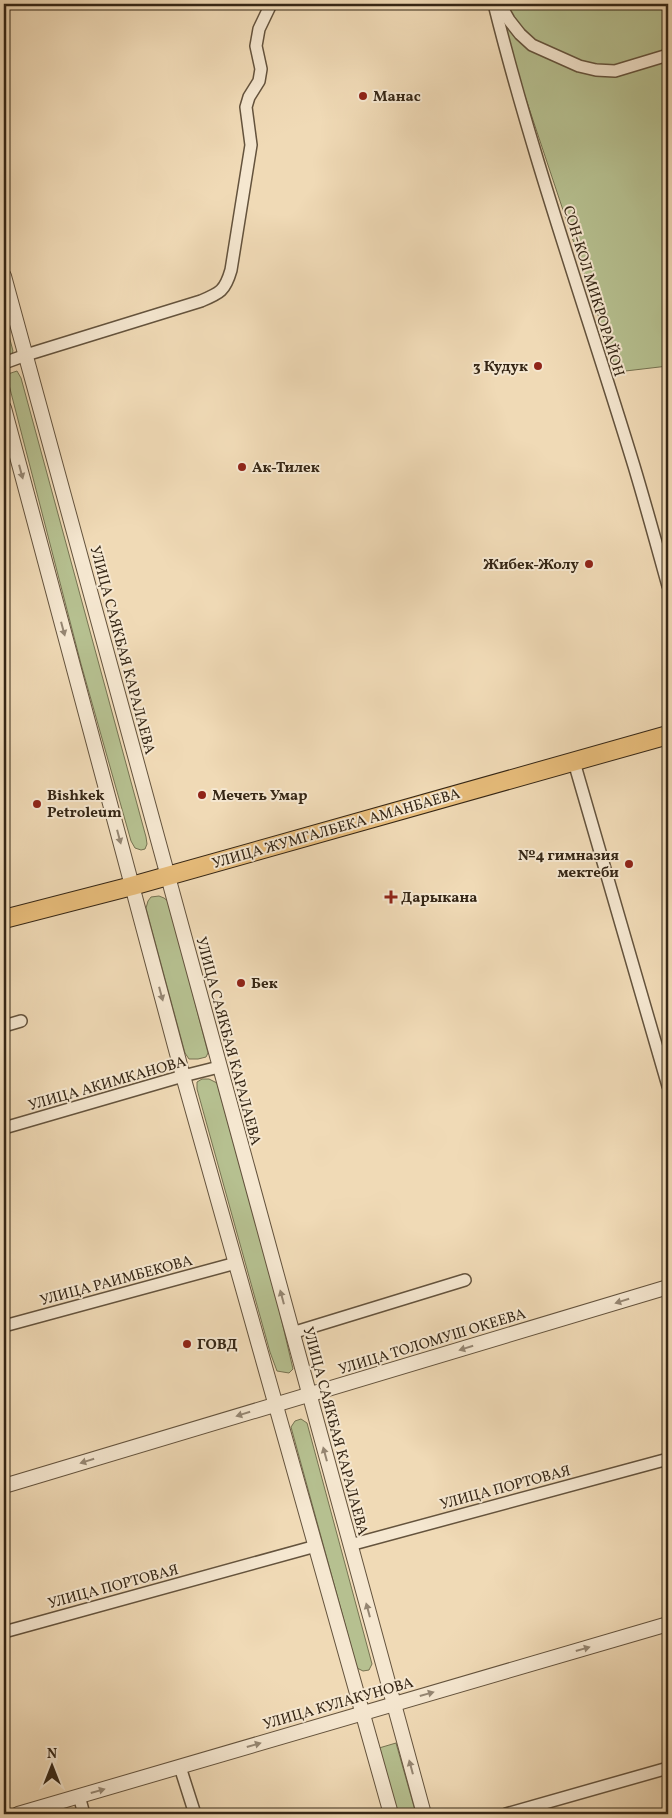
<svg xmlns="http://www.w3.org/2000/svg" width="672" height="1818" font-family="Vollkorn,serif">
<style>
.green{fill:#b6c090;stroke:#767352}
.lines{fill:none;stroke-linecap:round;stroke-linejoin:round}
.minor-casing{stroke:#64533d;stroke-width:14}
.tertiary-casing{stroke:#64533d;stroke-width:16}
.primary-casing{stroke:#352615;stroke-width:20}
.minor{stroke:#f5e7d0;stroke-width:11}
.tertiary{stroke:#f5e7d0;stroke-width:14}
.primary{stroke:#e8bd7b;stroke-width:18}
.oneway{fill:#958672}
.poi-dot{fill:#8f2418;stroke:#f5e7d0;stroke-width:2}
.labels{text-anchor:middle;stroke-width:4;stroke-linejoin:round;paint-order:stroke}
.poi-label{font-size:15px;font-weight:bold;fill:#352615;stroke:#f5e7d0;text-anchor:start}
.street-label{font-size:15px;fill:#352615;stroke:#f5e7d0}
</style>
<rect width="100%" height="100%" fill="#f0dab6"/>
<filter id="stains"><feTurbulence type="fractalNoise" baseFrequency=".004" numOctaves="4"/><feColorMatrix values="0 0 0 0 .2 0 0 0 0 .09 0 0 0 0 .02 0 0 0 .5 -.17"/></filter>
<radialGradient id="worn" r=".72"><stop offset=".6" stop-color="#630" stop-opacity="0"/><stop offset="1" stop-color="#630" stop-opacity=".3"/></radialGradient>
<g class="green">
<polygon points="487,4 668,4 668,366 617,372 501,24"/>
<polygon points="4,317 13,351 11,356 4,358"/>
<polygon points="17,371 21,378 146,837 147,844 145,849 141,850 135,848 131,841 81,664 8,381 6,376 8,374"/>
<polygon points="159,896 164,898 169,902 208,1053 206,1057 198,1059 189,1059 185,1053 146,908 148,901 151,897"/>
<polygon points="202,1079 209,1079 217,1083 278,1305 293,1369 289,1373 277,1371 270,1352 197,1089 197,1082"/>
<polygon points="301,1419 307,1423 372,1664 369,1670 363,1671 357,1668 291,1427 295,1421"/>
<polygon points="396,1743 416,1814 397,1814 379,1748"/>
</g>
<g class="lines">
<g class="minor-casing">
<g id="minor">
<path d="M494,4c39,156 93,308 140,462 12,40 23,80 34,120"/>
<polyline points="500,4 509,20 520,34 532,45 579,66 596,70 615,71 668,55"/>
<path d="M4,363l22,-8 175,-54c19,-8 24,-10 30,-31l20,-125 -5,-38 3,-10 10,-16 2,-12 -5,-23 3,-17 12,-25"/>
<polyline points="574,762 668,1086"/>
<polyline points="4,1026 21,1021"/>
<polyline points="4,1128 183,1076 219,1067"/>
<polyline points="4,1326 236,1263"/>
<polyline points="292,1333 465,1280"/>
<polyline points="350,1545 668,1459"/>
<polyline points="4,1632 316,1546"/>
<polyline points="180,1767 195,1814"/>
<polyline points="79,1796 84,1814"/>
<polyline points="506,1814 668,1768"/>
</g>
</g>
<g class="tertiary-casing">
<g id="tertiary">
<polyline points="4,276 424,1814"/>
<polyline points="4,408 183,1076 391,1814"/>
<polyline points="4,1486 668,1287"/>
<polyline points="18,1814 668,1624"/>
</g>
</g>
<g class="primary-casing">
<polyline id="primary" points="4,919 132,886 668,735"/>
</g>
<use href="#minor" class="minor"/>
<use href="#tertiary" class="tertiary"/>
<use href="#primary" class="primary"/>
</g>
<defs><path id="oneway-solid" d="M-6-.8H1V-3.2L6.5 0L1 3.2V.8H-6Z" transform="scale(1.25)"/></defs>
<g class="oneway">
<use href="#oneway-solid" transform="translate(21 472) rotate(75)"/>
<use href="#oneway-solid" transform="translate(63 629) rotate(75)"/>
<use href="#oneway-solid" transform="translate(119 837) rotate(75)"/>
<use href="#oneway-solid" transform="translate(161 994) rotate(75)"/>
<use href="#oneway-solid" transform="translate(282 1297) rotate(-105)"/>
<use href="#oneway-solid" transform="translate(622 1301) rotate(163)"/>
<use href="#oneway-solid" transform="translate(466 1348) rotate(163)"/>
<use href="#oneway-solid" transform="translate(243 1414) rotate(163)"/>
<use href="#oneway-solid" transform="translate(325 1454) rotate(-105)"/>
<use href="#oneway-solid" transform="translate(87 1461) rotate(163)"/>
<use href="#oneway-solid" transform="translate(368 1610) rotate(-105)"/>
<use href="#oneway-solid" transform="translate(583 1649) rotate(-16)"/>
<use href="#oneway-solid" transform="translate(427 1694) rotate(-16)"/>
<use href="#oneway-solid" transform="translate(254 1745) rotate(-16)"/>
<use href="#oneway-solid" transform="translate(411 1767) rotate(-105)"/>
<use href="#oneway-solid" transform="translate(98 1791) rotate(-16)"/>
</g>
<g class="poi-dot">
<circle cx="363" cy="96" r="5"/>
<circle cx="538" cy="366" r="5"/>
<circle cx="242" cy="467" r="5"/>
<circle cx="589" cy="564" r="5"/>
<circle cx="202" cy="795" r="5"/>
<circle cx="37" cy="804" r="5"/>
<circle cx="629" cy="864" r="5"/>
<path d="M388.5 889.5h5v5h5v5h-5v5h-5v-5h-5v-5h5z"/>
<circle cx="241" cy="983" r="5"/>
<circle cx="187" cy="1344" r="5"/>
</g>
<g class="labels">
<g class="poi-label">
<text x="373" y="101">Манас</text>
<text x="528" y="371" text-anchor="end">3 Кудук</text>
<text x="252" y="472">Ак-Тилек</text>
<text x="579" y="569" text-anchor="end">Жибек-Жолу</text>
<text x="47" y="800">Bishkek<tspan x="47" dy="17">Petroleum</tspan></text>
<text x="212" y="800">Мечеть Умар</text>
<text x="619" y="860" text-anchor="end">№4 гимназия<tspan x="619" dy="17">мектеби</tspan></text>
<text x="401" y="902">Дарыкана</text>
<text x="251" y="988">Бек</text>
<text x="197" y="1349">ГОВД</text>
</g>
<g class="street-label">
<text transform="translate(594 291) rotate(73)" y="5">СОН-КОЛ МИКРОРАЙОН</text>
<text transform="translate(123 650) rotate(75)" y="5">УЛИЦА САЯКБАЯ КАРАЛАЕВА</text>
<text transform="translate(336 828) rotate(-16)" y="5">УЛИЦА ЖУМГАЛБЕКА АМАНБАЕВА</text>
<text transform="translate(229 1041) rotate(75)" y="5">УЛИЦА САЯКБАЯ КАРАЛАЕВА</text>
<text transform="translate(107 1083) rotate(-16)" y="5">УЛИЦА АКИМКАНОВА</text>
<text transform="translate(116 1280) rotate(-15)" y="5">УЛИЦА РАИМБЕКОВА</text>
<text transform="translate(432 1341) rotate(-17)" y="5">УЛИЦА ТОЛОМУШ ОКЕЕВА</text>
<text transform="translate(336 1431) rotate(75)" y="5">УЛИЦА САЯКБАЯ КАРАЛАЕВА</text>
<text transform="translate(505 1487) rotate(-15)" y="5">УЛИЦА ПОРТОВАЯ</text>
<text transform="translate(113 1586) rotate(-15)" y="5">УЛИЦА ПОРТОВАЯ</text>
<text transform="translate(338 1703) rotate(-16)" y="5">УЛИЦА КУЛАКУНОВА</text>
</g>
</g>
<rect width="672" height="1818" fill="none" stroke="#f0dab6" stroke-width="20"/>
<rect x="5" y="5" width="662" height="1808" fill="none" stroke="#352615" stroke-width="2.5"/>
<rect x="10" y="10" width="652" height="1798" fill="none" stroke="#352615"/>
<g transform="translate(52 1766)" stroke="#f5e7d0" stroke-width="4" paint-order="stroke">
<path d="M0-4L9 19L0 12L-9 19Z" fill="#352615"/>
<text y="-8" font-size="14" font-weight="bold" text-anchor="middle" fill="#352615">N</text>
</g>
<rect width="100%" height="100%" filter="url(#stains)"/>
<rect width="100%" height="100%" fill="url(#worn)"/>
</svg>
